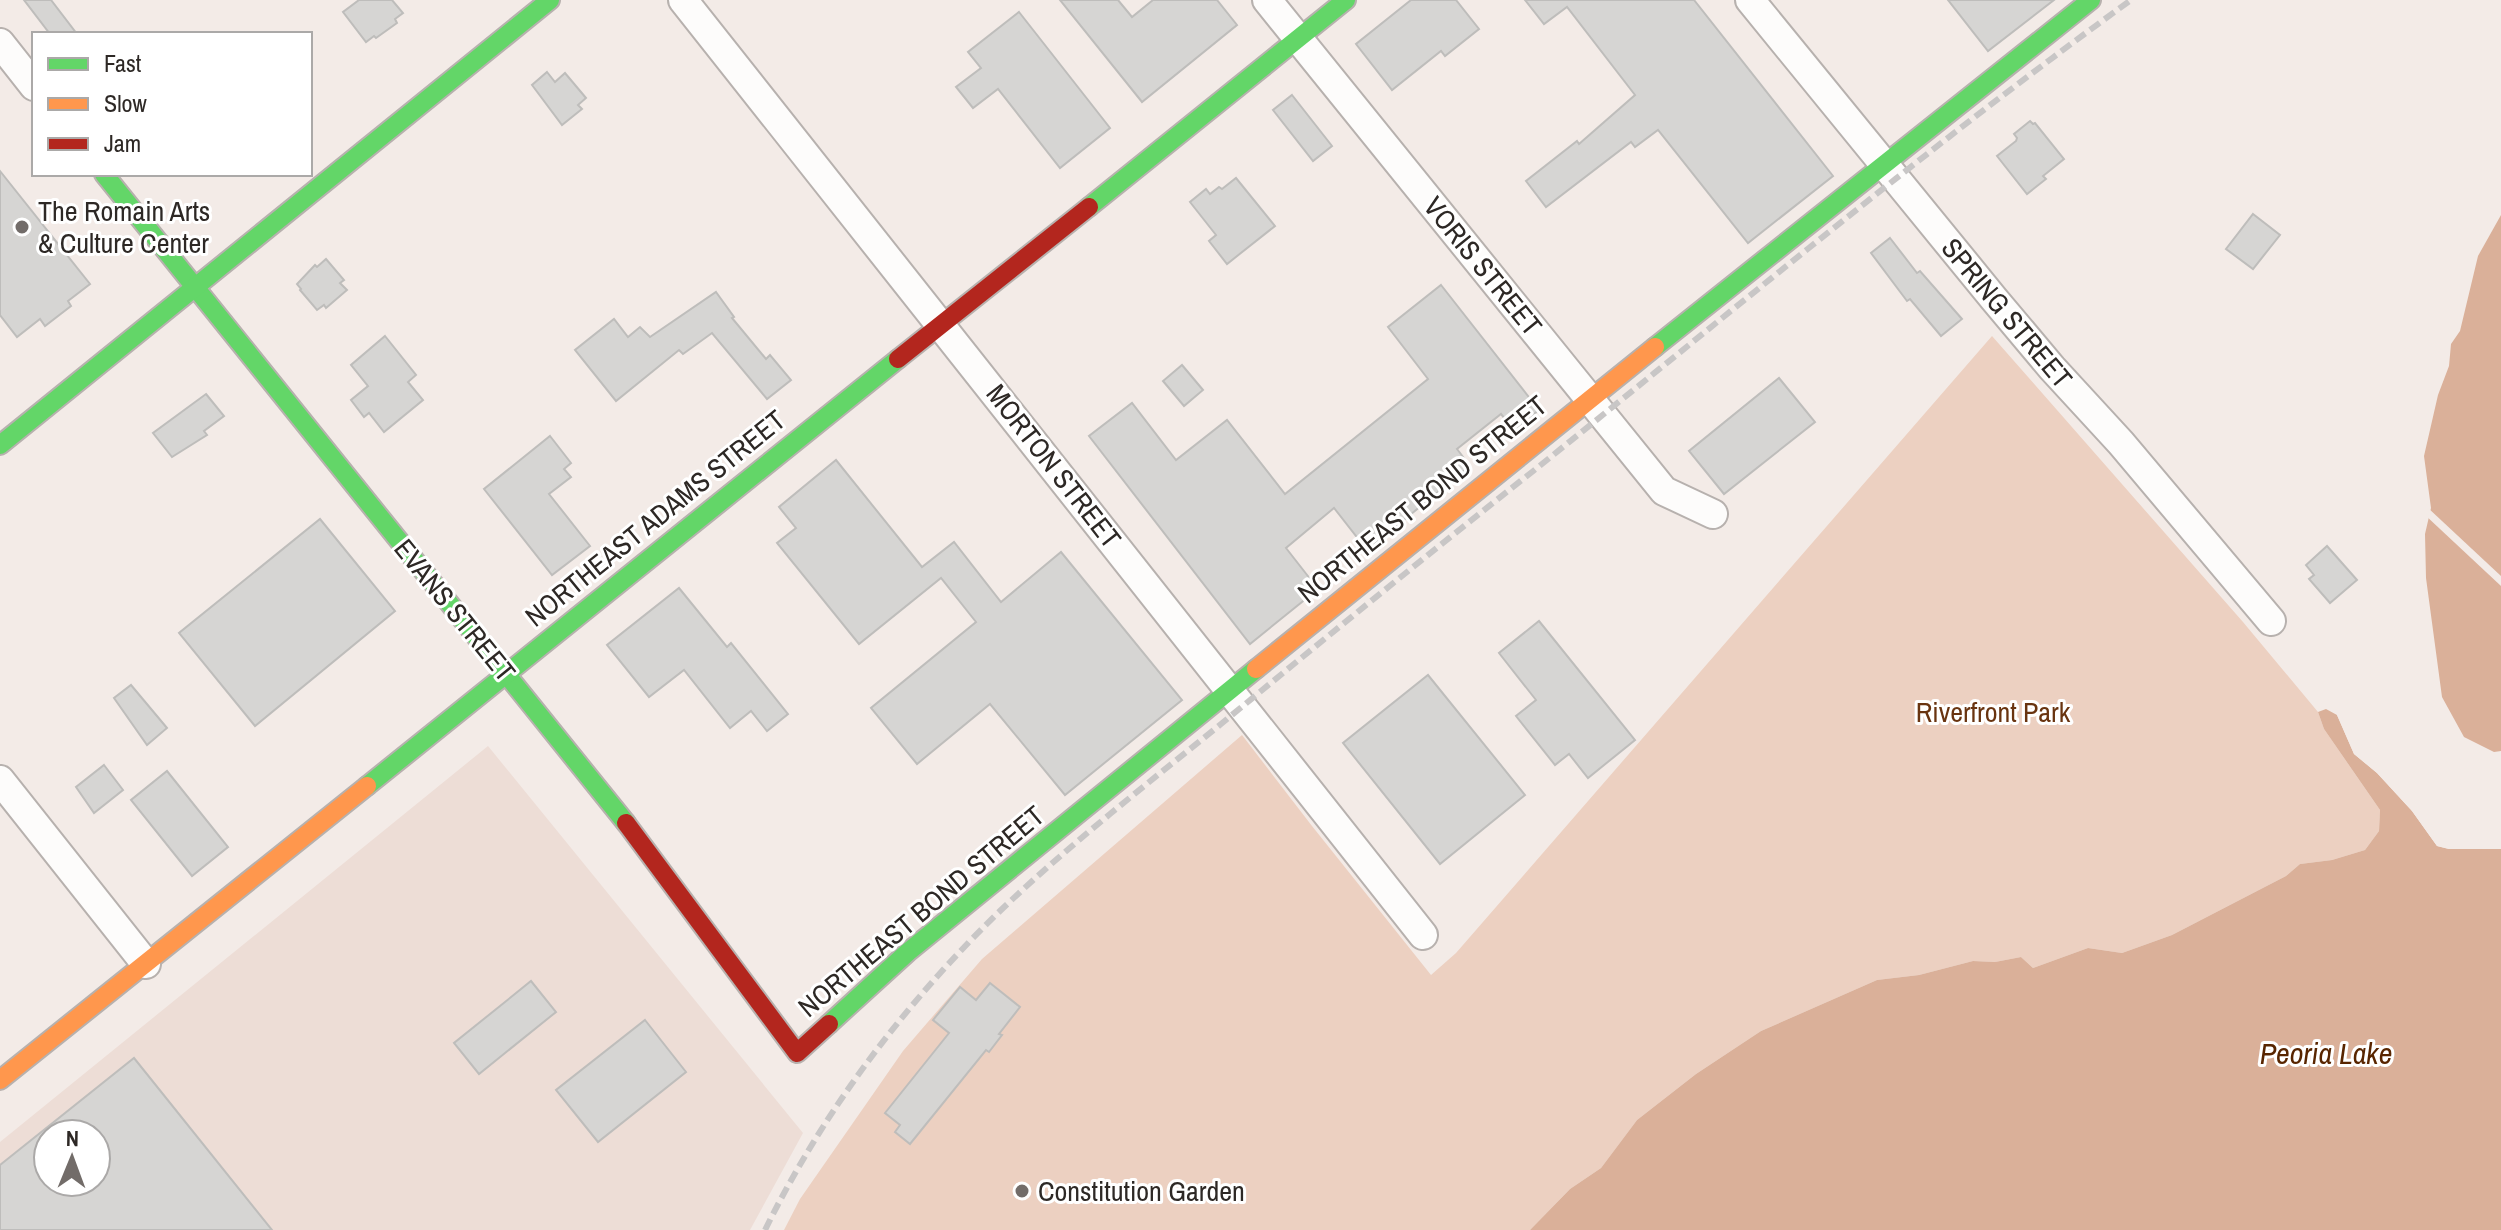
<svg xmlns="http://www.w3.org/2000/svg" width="2501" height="1230" font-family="'Archivo Narrow',sans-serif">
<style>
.built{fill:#edddd6;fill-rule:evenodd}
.green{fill:#ecd0c1}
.water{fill:#dab099}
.pier{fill:#f3ebe7}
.building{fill:#d6d5d3;stroke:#bebdbb;stroke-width:2;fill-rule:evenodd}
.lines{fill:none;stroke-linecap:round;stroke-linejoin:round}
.street-casing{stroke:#b7b1ae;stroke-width:32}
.fast-casing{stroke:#b7b1ae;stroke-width:22}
.slow-casing{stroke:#b7b1ae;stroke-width:22}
.jam-casing{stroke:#b7b1ae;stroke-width:22}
.street{stroke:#fdfcfb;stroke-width:28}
.fast{stroke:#63d668;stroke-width:18}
.slow{stroke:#ff974d;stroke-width:18}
.jam{stroke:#b3261e;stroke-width:18}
.rail{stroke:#c8c6c6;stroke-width:6;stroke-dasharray:12 6;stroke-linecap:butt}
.poi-dot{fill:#726c69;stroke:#fff;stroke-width:3}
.labels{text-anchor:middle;stroke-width:6;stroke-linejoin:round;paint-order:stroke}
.poi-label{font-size:28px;fill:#2d2825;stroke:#fff;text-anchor:start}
.street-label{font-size:28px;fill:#2d2825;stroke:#fff}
.park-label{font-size:28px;fill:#693410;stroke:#fff}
.water-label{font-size:30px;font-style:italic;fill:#582500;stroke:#fff}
</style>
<rect width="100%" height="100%" fill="#f3ebe7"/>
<path class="built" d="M488,746l315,387 -53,97h-750v-88zM48,1134h48v48h-48z"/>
<polygon class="green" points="1992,336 2243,622 2318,712 2324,729 2380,810 2379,831 2365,850 2332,860 2300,864 2286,876 2172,935 2122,953 2088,948 2033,968 2021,957 1995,962 1973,961 1919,975 1877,980 1761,1031 1696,1074 1637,1120 1601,1168 1570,1189 1530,1230 784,1230 800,1199 903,1051 982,959 1242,735 1312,826 1431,975 1456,953"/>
<g class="water">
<polygon points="2501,215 2501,751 2494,752 2464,737 2442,697 2426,578 2425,534 2431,508 2424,456 2438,395 2449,366 2451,344 2460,331 2478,256"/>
<polygon points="2326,709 2337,715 2354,754 2377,773 2412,811 2437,846 2449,849 2501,849 2501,1230 1530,1230 1570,1189 1601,1168 1637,1120 1696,1074 1761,1031 1877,980 1919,975 1973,961 1995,962 2021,957 2033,968 2088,948 2122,953 2172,935 2286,876 2300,864 2332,860 2365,850 2379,831 2380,810 2324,729 2318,712"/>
</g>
<g class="pier">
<polygon points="2427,507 2501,576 2501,586 2425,515"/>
<polygon points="2341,714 2357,752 2380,771 2415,809 2440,842 2449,845 2501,845 2501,849 2449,849 2437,846 2412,811 2377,773 2354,754 2337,715"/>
</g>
<g class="building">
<polygon points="24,0 51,0 77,34 50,34"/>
<polygon points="359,0 392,0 403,13 395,19 397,23 376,38 374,36 366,42 343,12"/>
<polygon points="1060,0 1118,0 1132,17 1153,0 1217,0 1237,25 1142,102"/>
<polygon points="1411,0 1456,0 1479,29 1445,56 1441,51 1392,90 1356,44"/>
<polygon points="1525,0 1694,0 1833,176 1748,243 1658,130 1635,147 1631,142 1546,207 1526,181 1577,141 1579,144 1635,95 1567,7 1544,24"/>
<polygon points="1948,0 2054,0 1988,51"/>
<polygon points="1019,12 1110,128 1060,168 998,89 973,108 956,87 981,68 968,52"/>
<polygon points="547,72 555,82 565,73 586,98 578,105 582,109 562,125 532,85"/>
<polygon points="1292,95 1332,146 1313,161 1273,110"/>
<polygon points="2030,121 2033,124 2035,123 2064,159 2043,176 2046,179 2027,194 1997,156 2016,141 2017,138 2014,134"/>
<polygon points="0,171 90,284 68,301 71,306 45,326 40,319 17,337 0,315"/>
<polygon points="1236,178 1275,226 1227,264 1209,241 1216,235 1190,202 1206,189 1210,194 1219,187 1222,189"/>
<polygon points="2253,214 2280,235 2253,269 2226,249"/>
<polygon points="1890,238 1917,273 1920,271 1962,319 1941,336 1910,299 1907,301 1871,253"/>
<polygon points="326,259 344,280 340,283 347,290 326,308 324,305 317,310 300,290 301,289 297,284 315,265 317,267"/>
<polygon points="1441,285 1539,410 1514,430 1501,414 1457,449 1470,466 1367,550 1334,508 1286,548 1318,589 1250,644 1089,436 1132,403 1176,460 1227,420 1285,494 1428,379 1388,327"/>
<polygon points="716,292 734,317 732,318 766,359 770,355 791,380 767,399 712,333 683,354 679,350 616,401 575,350 614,319 628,337 640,327 650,337"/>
<polygon points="385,336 416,375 408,382 423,400 384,432 369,413 364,417 351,400 368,386 351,365"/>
<polygon points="1182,365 1203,390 1184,406 1163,381"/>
<polygon points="1779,378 1815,422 1724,494 1689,451"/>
<polygon points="206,394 224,416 204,431 207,435 172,457 153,433"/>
<polygon points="550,436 571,463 564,469 571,477 549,494 590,546 552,575 484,489"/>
<polygon points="836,460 922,567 954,542 1001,602 1061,552 1182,700 1065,795 990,704 917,764 871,708 976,622 941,578 859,644 777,543 796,528 779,507"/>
<polygon points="320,519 395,611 255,726 179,633"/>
<polygon points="2327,546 2357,580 2330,603 2309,579 2314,575 2306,565"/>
<polygon points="679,588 727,647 731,643 788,714 767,731 751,711 730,728 684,670 649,697 607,645"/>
<polygon points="1539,621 1635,740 1588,778 1569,754 1555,765 1516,716 1536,700 1499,653"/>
<polygon points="1428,675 1525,795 1440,864 1343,743"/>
<polygon points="131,685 167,728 147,745 114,698"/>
<polygon points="104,765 123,790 94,813 76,787"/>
<polygon points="167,771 228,847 192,876 131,800"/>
<polygon points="531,981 556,1012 479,1074 454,1043"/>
<polygon points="990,983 1020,1007 999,1034 1002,1035 989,1052 986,1050 910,1144 895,1132 900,1125 885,1113 949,1033 933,1020 960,987 976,1000"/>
<polygon points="645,1020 686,1072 598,1142 556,1090"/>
<path d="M134,1058l138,172h-272v-65zM48,1134h48v48h-48z"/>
</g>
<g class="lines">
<g class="street-casing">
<g id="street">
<polyline points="683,0 1423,935"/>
<polyline points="1267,0 1664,491 1713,514"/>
<polyline points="1750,0 1994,299 2052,368 2121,443 2271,621"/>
<polyline points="0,43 34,86"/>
<polyline points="0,780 146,964"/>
</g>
</g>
<g class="fast-casing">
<g id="fast">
<polyline points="104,174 626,823"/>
<polyline points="1089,207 1346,0"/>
<polyline points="1655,347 2091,0"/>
<polyline points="0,445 550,0"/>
<polyline points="367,786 898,359"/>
<polyline points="829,1024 908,952 1256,669"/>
</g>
</g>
<g class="slow-casing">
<g id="slow">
<polyline points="1256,669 1655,347"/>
<polyline points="0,1080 367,786"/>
</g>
</g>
<g class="jam-casing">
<g id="jam">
<polyline points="898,359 1089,207"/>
<polyline points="626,823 797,1053 829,1024"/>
</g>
</g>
<use href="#street" class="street"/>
<use href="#fast" class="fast"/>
<use href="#slow" class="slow"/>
<use href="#jam" class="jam"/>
<path class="rail" d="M765,1230c59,-120 140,-227 236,-320 69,-66 146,-126 220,-186 103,-85 206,-169 311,-252 198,-159 393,-323 599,-472"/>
</g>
<g class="poi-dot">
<circle cx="22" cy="227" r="8"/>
<circle cx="1022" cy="1191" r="8"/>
</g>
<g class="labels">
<g class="poi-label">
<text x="38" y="221">The Romain Arts<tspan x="38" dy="32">&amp; Culture Center</tspan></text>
<text x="1038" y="1201">Constitution Garden</text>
</g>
<g class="street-label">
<text transform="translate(1483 266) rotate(51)" y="10">VORIS STREET</text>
<text transform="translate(2007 313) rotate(50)" y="10">SPRING STREET</text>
<text transform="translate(1054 466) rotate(52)" y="10">MORTON STREET</text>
<text transform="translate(1422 499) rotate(-39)" y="10">NORTHEAST BOND STREET</text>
<text transform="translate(655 518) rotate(-39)" y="10">NORTHEAST ADAMS STREET</text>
<text transform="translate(455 610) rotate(51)" y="10">EVANS STREET</text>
<text transform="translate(921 911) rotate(-40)" y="10">NORTHEAST BOND STREET</text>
</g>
<g class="park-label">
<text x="1993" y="722">Riverfront Park</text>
</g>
<g class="water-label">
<text x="2326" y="1064">Peoria Lake</text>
</g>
</g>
<rect x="32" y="32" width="280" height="144" fill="#ffffff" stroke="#aba9a8" stroke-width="2"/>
<rect x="48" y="58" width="40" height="12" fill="#63d668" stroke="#aba9a8" stroke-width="2"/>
<text x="104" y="72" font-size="24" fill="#2d2825">Fast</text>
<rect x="48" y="98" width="40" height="12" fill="#ff974d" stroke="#aba9a8" stroke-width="2"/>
<text x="104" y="112" font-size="24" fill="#2d2825">Slow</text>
<rect x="48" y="138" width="40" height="12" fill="#b3261e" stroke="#aba9a8" stroke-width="2"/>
<text x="104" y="152" font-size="24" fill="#2d2825">Jam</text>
<g transform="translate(72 1158) rotate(1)"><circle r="38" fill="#ffffff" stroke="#aba9a8" stroke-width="2"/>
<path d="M0-6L14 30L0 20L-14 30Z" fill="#726c69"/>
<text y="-12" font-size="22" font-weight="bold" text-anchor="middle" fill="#2d2825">N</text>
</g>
</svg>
